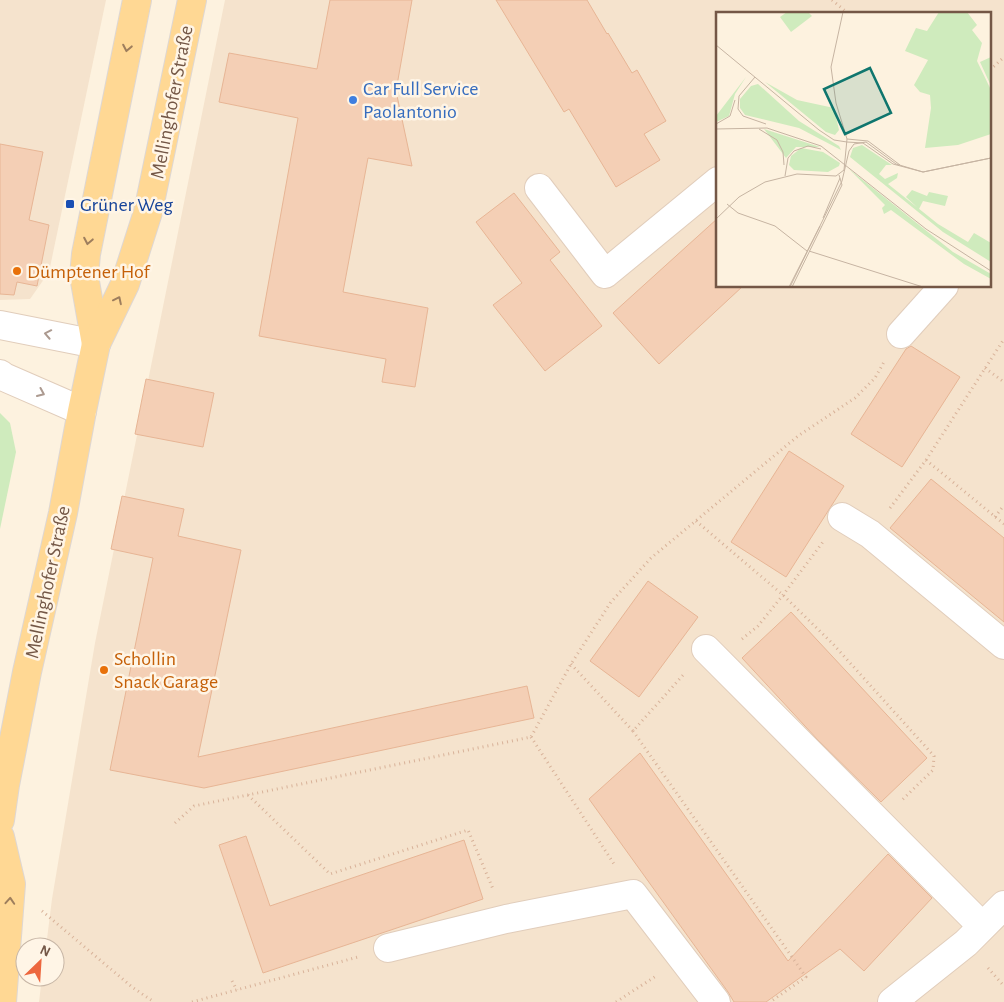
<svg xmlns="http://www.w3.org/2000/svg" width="1004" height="1002" font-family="'Alegreya Sans',sans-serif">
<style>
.residential{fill:#f5e3cd;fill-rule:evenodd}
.green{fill:#cfebbd}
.building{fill:#f4cfb5;stroke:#e7b595}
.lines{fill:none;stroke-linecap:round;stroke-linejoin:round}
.minor-casing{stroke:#e1cdbb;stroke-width:30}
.major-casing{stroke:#ded7d3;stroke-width:30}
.path{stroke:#d8b299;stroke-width:3;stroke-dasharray:1 4;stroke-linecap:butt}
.minor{stroke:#fff;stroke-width:28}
.major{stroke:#ffd894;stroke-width:28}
.oneway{stroke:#9e7e5d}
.oneway2{stroke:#ac9a90}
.shop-dot{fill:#3f7fe0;stroke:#fff5e6;stroke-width:2}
.transit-dot{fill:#1a4fb4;stroke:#fff5e6;stroke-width:2}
.food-dot{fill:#e8710a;stroke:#fff5e6;stroke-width:2}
.labels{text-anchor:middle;stroke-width:5;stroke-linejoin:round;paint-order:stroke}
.shop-label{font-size:20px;fill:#366cbe;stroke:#fff5e6;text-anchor:start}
.street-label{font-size:20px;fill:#745746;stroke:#fff5e6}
.transit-label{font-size:20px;fill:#164399;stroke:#fff5e6;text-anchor:start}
.food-label{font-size:20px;fill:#c56008;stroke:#fff5e6;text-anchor:start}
.inset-road{fill:none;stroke:#c6b4a2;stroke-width:1}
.view{fill:#0f766e;fill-opacity:0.15;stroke:#0f766e;stroke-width:2.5}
.inset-edge{fill:none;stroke:#745746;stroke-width:2.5}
</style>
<rect width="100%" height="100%" fill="#fdf2df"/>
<g class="residential">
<polygon points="0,0 106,0 49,272 30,299 0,300"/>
<path d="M225,0h779v1002h-965l3,-25h13v-30h-9l6,-48 43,-256zM718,14h272v272h-272z"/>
</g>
<polygon class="green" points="0,413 10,423 16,452 0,529"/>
<g class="building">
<polygon points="330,0 412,0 396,91 412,166 368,158 343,292 428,308 415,387 382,382 386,359 259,336 298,118 219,102 229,53 317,69"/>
<polygon points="496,0 587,0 607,34 608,33 632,73 637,70 666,121 644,134 660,160 616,187 569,109 564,112"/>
<polygon points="0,144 43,152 29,220 49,225 37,286 17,282 14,295 0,294"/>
<polygon points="514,193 560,252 550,260 602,326 545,371 493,305 522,283 476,222"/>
<polygon points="718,218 718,286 743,286 659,364 613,313"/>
<polygon points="911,346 960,377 902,467 851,434 906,349"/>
<polygon points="146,379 214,393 203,447 135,434"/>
<polygon points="789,451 844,486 786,577 731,542"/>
<polygon points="931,479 1004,538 1004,622 890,528"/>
<polygon points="122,496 184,509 178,536 241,550 198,757 527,686 534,718 204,788 110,770 153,558 111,549"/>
<polygon points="648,581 698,617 639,697 590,661"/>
<polygon points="791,612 927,758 881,802 817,739 742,658"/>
<polygon points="640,753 788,961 888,854 932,898 864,971 840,949 766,1002 734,1002 728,992 589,799"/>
<polygon points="246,836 270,906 464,840 483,899 263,973 219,845"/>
</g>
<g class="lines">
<g class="minor-casing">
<g id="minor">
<polyline points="539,188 605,274 718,181"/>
<polyline points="0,325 96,344"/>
<polyline points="901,334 944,286"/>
<polyline points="0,374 4,377 82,411"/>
<polyline points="842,517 870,534 1004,645"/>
<polyline points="706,649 982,926"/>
<polyline points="388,948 506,919 633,894 716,1002"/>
<polyline points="892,1002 966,943 1004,905"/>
</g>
</g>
<g class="major-casing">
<g id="major">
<polyline points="96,344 84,276 86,254 137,0"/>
<polyline points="0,820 5,785 27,672 63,513 82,411 96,344 125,284 148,212 192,0"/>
<polyline points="0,837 11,884 2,1002"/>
</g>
</g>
<g class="path">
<polyline points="832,0 849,14"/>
<polyline points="990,70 1004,57"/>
<polyline points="985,368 1004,382"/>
<polyline points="926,460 1004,524"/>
<polyline points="890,508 926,460 1004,339"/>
<polyline points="995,517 1004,505"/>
<polyline points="696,521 783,595 833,644 934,756 933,770 902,800"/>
<polyline points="742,639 758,626 783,595 823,542"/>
<polyline points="571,664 633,731 685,673"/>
<polyline points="633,731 806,977 770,1002"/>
<polyline points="531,737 614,864"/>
<polyline points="248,795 330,874 468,830 493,889"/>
<polyline points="175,823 194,806 531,737 571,664 611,602 651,558 798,436 855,398 875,378 884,362"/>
<polyline points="42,911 132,987 154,1002"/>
<polyline points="988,968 1004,986"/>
<polyline points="232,981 237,990"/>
<polyline points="192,1002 358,957"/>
<polyline points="616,1002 656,976"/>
</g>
<use href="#minor" class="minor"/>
<use href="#major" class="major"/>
</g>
<defs><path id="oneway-chevron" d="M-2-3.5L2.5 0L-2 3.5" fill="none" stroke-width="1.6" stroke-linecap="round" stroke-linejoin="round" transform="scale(1.25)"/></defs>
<g class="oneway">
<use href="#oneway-chevron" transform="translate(127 48) rotate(101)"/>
<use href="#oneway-chevron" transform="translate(88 241) rotate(101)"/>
<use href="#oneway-chevron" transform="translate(118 300) rotate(-64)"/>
<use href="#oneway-chevron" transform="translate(10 901) rotate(-86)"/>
</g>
<g class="oneway2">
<use href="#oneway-chevron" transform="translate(48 334) rotate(-169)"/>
<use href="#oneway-chevron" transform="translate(41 393) rotate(24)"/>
</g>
<circle class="shop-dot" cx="353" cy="100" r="5"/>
<rect class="transit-dot" x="65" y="199" width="10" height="10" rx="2.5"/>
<g class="food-dot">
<circle cx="17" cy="271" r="5"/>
<circle cx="104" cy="670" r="5"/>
</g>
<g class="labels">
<g class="shop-label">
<text x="363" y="95">Car Full Service<tspan x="363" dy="23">Paolantonio</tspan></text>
</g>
<g class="street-label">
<text transform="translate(171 102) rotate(-79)" y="7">Mellinghofer Straße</text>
<text transform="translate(47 582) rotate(-78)" y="7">Mellinghofer Straße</text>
</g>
<g class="transit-label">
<text x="80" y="211">Grüner Weg</text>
</g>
<g class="food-label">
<text x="27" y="278">Dümptener Hof</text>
<text x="114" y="665">Schollin<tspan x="114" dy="23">Snack Garage</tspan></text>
</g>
</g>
<g transform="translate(716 12)">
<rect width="275" height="275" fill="#fdf2df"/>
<path d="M71,0h21l4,4 -21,16 -11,-15zM223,0h28l10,13 -5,5 10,13 -5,18 14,29v44l-33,11 -33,3 6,-40 -1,-13 -10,-3 -6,-7 14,-25 -23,-9 11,-23 11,3zM275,45v29l-11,-24zM30,65l-11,17 -6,22 -13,6v-6zM49,70l32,18 37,8 5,22 -4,5 -9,-3zM42,72l41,37 40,25 2,4 -42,-22 -54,-13 -5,-7v-9l11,-13zM48,117l56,18h-24l-10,11zM146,133l30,20h-6l-7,9 6,5 13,-6 -1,5 -9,6 50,40 30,18 6,-9 17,10v19l-48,-30 -93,-75 3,-9zM85,136l22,4 17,11 -1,3 -11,6 -34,-2 -5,-5 2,-9zM133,157l104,83 38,22v5l-27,-15 -73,-54 -7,4 -2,-6 3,-3zM196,178l15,6 2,-4 19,4 -3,10 -22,-5 -4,8 -13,-12z" fill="#cfebbd"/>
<path class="inset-road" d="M0,33l103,85 15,10 13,2M39,65l-16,19 -1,13 5,7 23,8M0,112l14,-8 5,-16M0,117l51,-1 54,18 105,83 65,42M43,117l18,11 6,12 1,13M131,127l21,2 32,24M131,130l16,1 30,21 30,8 68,-14M69,164l3,-18 6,-7 14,-5 13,3M11,192l11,9 37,13 32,25M107,206l17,-40M0,207l23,-22 26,-15 32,-8 39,2 8,-6 3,-31 -11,-36 -5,-36 12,-55M93,239l114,36M73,275l31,-61M74,275l52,-106 7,-30 5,-7 12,-2 30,22 27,8 68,-14M76,275l50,-102 -3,-10"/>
<path class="view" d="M154,56l21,45 -46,21 -21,-45z"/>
<rect width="275" height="275" class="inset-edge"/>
</g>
<g transform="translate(40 962) rotate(25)"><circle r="24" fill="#fff5e6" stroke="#c7b6a6"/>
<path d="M0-4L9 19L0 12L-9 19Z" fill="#ed673e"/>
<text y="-8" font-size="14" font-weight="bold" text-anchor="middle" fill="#745746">N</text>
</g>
</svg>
